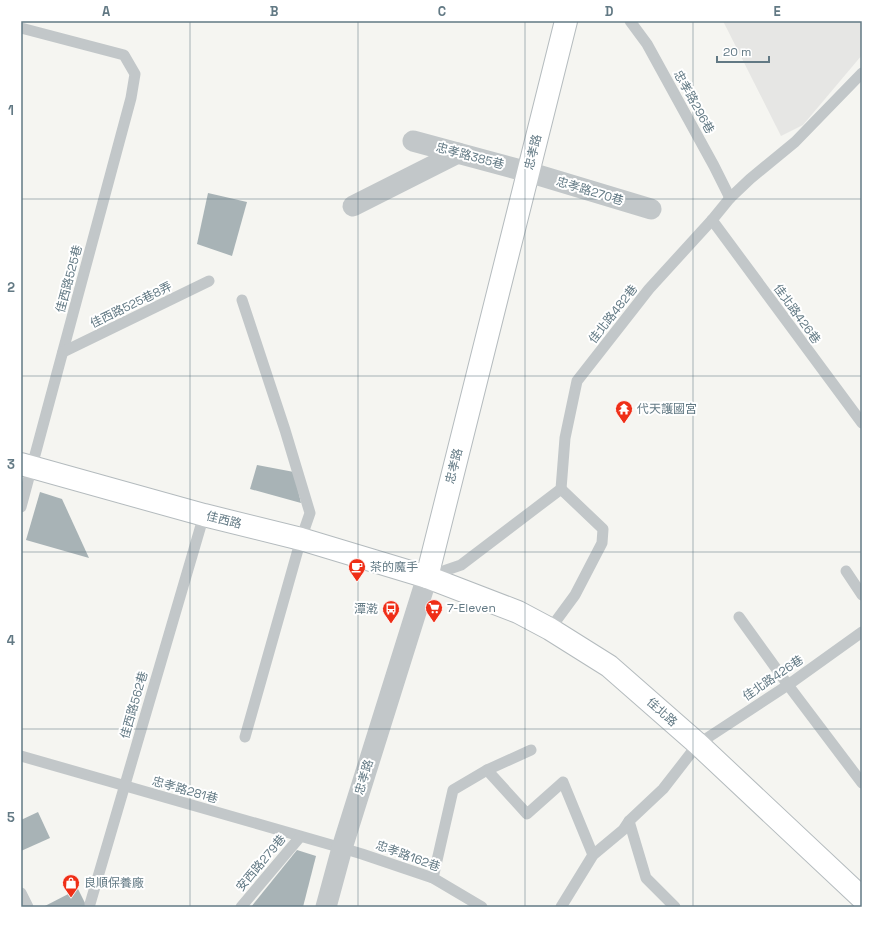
<svg xmlns="http://www.w3.org/2000/svg" width="883" height="928" font-family="'Space Grotesk','Noto Sans TC',sans-serif">
<style>
.built{fill:#e6e6e4}
.building{fill:#a8b3b6}
.lines{fill:none;stroke-linecap:round;stroke-linejoin:round}
.secondary-casing{stroke:#b4bbbe;stroke-width:24}
.lane{stroke:#c2c7c9;stroke-width:11}
.street{stroke:#c2c7c9;stroke-width:21}
.secondary{stroke:#fff;stroke-width:22}
.grid{fill:none;stroke:#627984;stroke-width:1;stroke-opacity:0.55}
.labels{text-anchor:middle;stroke-width:4;stroke-linejoin:round;paint-order:stroke}
.street-label{font-size:12px;fill:#627984;stroke:#fff}
.poi-label{font-size:12px;fill:#627984;stroke:#fff;text-anchor:start}
.neatline{fill:none;stroke:#627984;stroke-width:1.5}
.grid-label{font-size:13px;text-anchor:middle;font-weight:bold;fill:#627984}
</style>
<rect width="100%" height="100%" fill="#f5f5f1"/>
<polygon class="built" points="723,21 862,21 862,55 803,125 781,136"/>
<g class="building">
<polygon points="208,193 247,202 232,256 197,244"/>
<polygon points="257,465 294,472 301,503 250,489"/>
<polygon points="40,492 62,499 89,558 26,540"/>
<polygon points="38,812 50,838 21,851 21,820"/>
<polygon points="297,850 316,856 303,907 251,907"/>
<polygon points="78,889 87,907 43,907"/>
</g>
<g class="lines">
<g class="secondary-casing">
<g id="secondary">
<polyline points="21,464 204,515 301,539 427,577 518,612 550,629 609,666 698,744 862,898"/>
<polyline points="427,577 566,21"/>
</g>
</g>
<g class="lane">
<polyline points="630,21 647,44 714,166 730,198"/>
<polyline points="21,28 124,55 135,74 131,98 21,507"/>
<polyline points="712,220 862,423"/>
<polyline points="242,300 285,430 310,513 301,539 245,737"/>
<polyline points="63,352 209,281"/>
<polyline points="846,571 862,595"/>
<polyline points="429,576 461,565 561,489 565,438 577,381 649,289 712,220 730,198 750,179 795,142 862,73"/>
<polyline points="739,617 788,685 862,783"/>
<polyline points="550,629 575,595 602,543 603,529 561,489"/>
<polyline points="21,756 342,848 362,854 433,878 482,907"/>
<polyline points="487,770 527,814 563,782 593,855"/>
<polyline points="629,821 646,878 675,907"/>
<polyline points="433,878 453,790 487,770 531,750"/>
<polyline points="21,893 28,907"/>
<polyline points="90,904 204,515"/>
<polyline points="241,907 300,837"/>
<polyline points="561,907 593,855 623,830 629,821 663,789 698,744 788,685 862,632"/>
</g>
<g class="street">
<polyline points="413,141 528,172 651,209"/>
<polyline points="353,206 458,153"/>
<polyline points="326,907 342,848 427,577"/>
</g>
<use href="#secondary" class="secondary"/>
</g>
<path class="grid" d="M190,21v886M358,21v886M525,21v886M693,21v886M21,199h841M21,376h841M21,552h841M21,729h841"/>
<defs>
<g id="temple-pin" transform="scale(0.9)"><path d="M0 17L-7.5 6A9.5 9.5 0 1 1 7.5 6Z" fill="#ef2e17" stroke="#fff"/><path d="M0-6L5-2H3V0L6.5 2.5H4V6H1.5V3h-3V6H-4V2.5H-6.5L-3 0V-2H-5Z" fill="#fff"/></g>
<g id="cafe-pin" transform="scale(0.9)"><path d="M0 17L-7.5 6A9.5 9.5 0 1 1 7.5 6Z" fill="#ef2e17" stroke="#fff"/><path d="M-5.5-4.5H6V0H3Q3 3.5 0 3.5H-2.5Q-5.5 3.5-5.5 0ZM3-3.2v2h1.7v-2ZM-6 4.5H4V6H-6Z" fill="#fff"/></g>
<g id="supermarket-pin" transform="scale(0.9)"><path d="M0 17L-7.5 6A9.5 9.5 0 1 1 7.5 6Z" fill="#ef2e17" stroke="#fff"/><path d="M-6-5.5h2.5l.6 2H6L4.5 2H-2.5L-4.4-4H-6ZM-1.5 3.2a1.3 1.3 0 1 0 .1 0ZM3 3.2a1.3 1.3 0 1 0 .1 0Z" fill="#fff"/></g>
<g id="bus-pin" transform="scale(0.9)"><path d="M0 17L-7.5 6A9.5 9.5 0 1 1 7.5 6Z" fill="#ef2e17" stroke="#fff"/><path d="M-5-6H5V4H4V6H2V4H-2V6H-4V4H-5ZM-3.5-4V0h7V-4ZM-3.5 1.2v1.5H-2V1.2ZM2 1.2v1.5H3.5V1.2Z" fill="#fff"/></g>
<g id="shop-pin" transform="scale(0.9)"><path d="M0 17L-7.5 6A9.5 9.5 0 1 1 7.5 6Z" fill="#ef2e17" stroke="#fff"/><path d="M-5-2.5h2.3a2.7 3.5 0 0 1 5.4 0H5L5.5 6h-11ZM-1.5-2.5h3a1.5 2.3 0 0 0-3 0Z" fill="#fff"/></g>
</defs>
<g fill-rule="evenodd">
<use href="#temple-pin" x="624" y="409"/>
<use href="#cafe-pin" x="357" y="567"/>
<use href="#supermarket-pin" x="434" y="608"/>
<use href="#bus-pin" x="391" y="609"/>
<use href="#shop-pin" x="71" y="883"/>
</g>
<g class="labels">
<g class="street-label">
<text transform="translate(694 102) rotate(61)" y="4">忠孝路296巷</text>
<text transform="translate(533 152) rotate(-76)" y="4">忠孝路</text>
<text transform="translate(470 156) rotate(15)" y="4">忠孝路385巷</text>
<text transform="translate(590 191) rotate(17)" y="4">忠孝路270巷</text>
<text transform="translate(69 279) rotate(-75)" y="4">佳西路525巷</text>
<text transform="translate(131 305) rotate(-26)" y="4">佳西路525巷8弄</text>
<text transform="translate(613 314) rotate(-52)" y="4">佳北路482巷</text>
<text transform="translate(797 314) rotate(54)" y="4">佳北路426巷</text>
<text transform="translate(454 466) rotate(-76)" y="4">忠孝路</text>
<text transform="translate(224 520) rotate(14)" y="4">佳西路</text>
<text transform="translate(773 678) rotate(-34)" y="4">佳北路426巷</text>
<text transform="translate(134 705) rotate(-74)" y="4">佳西路562巷</text>
<text transform="translate(662 712) rotate(42)" y="4">佳北路</text>
<text transform="translate(364 777) rotate(-73)" y="4">忠孝路</text>
<text transform="translate(185 790) rotate(16)" y="4">忠孝路281巷</text>
<text transform="translate(408 856) rotate(20)" y="4">忠孝路162巷</text>
<text transform="translate(261 863) rotate(-50)" y="4">安西路279巷</text>
</g>
<g class="poi-label">
<text x="637" y="413">代天護國宮</text>
<text x="370" y="571">茶的魔手</text>
<text x="447" y="612">7-Eleven</text>
<text x="378" y="613" text-anchor="end">潭漧</text>
<text x="84" y="887">良順保養廠</text>
</g>
</g>
<rect width="883" height="928" fill="none" stroke="#ffffff" stroke-width="44"/>
<path d="M717 56v6h52v-6" fill="none" stroke="#627984" stroke-width="2"/>
<text x="723" y="56" font-size="12" fill="#627984" stroke="#ffffff" stroke-width="3" paint-order="stroke">20 m</text>
<rect x="22" y="22" width="839" height="884" class="neatline"/>
<g class="grid-label">
<text x="106" y="16">A</text>
<text x="274" y="16">B</text>
<text x="442" y="16">C</text>
<text x="609" y="16">D</text>
<text x="777" y="16">E</text>
<text x="11" y="115">1</text>
<text x="11" y="292">2</text>
<text x="11" y="469">3</text>
<text x="11" y="645">4</text>
<text x="11" y="822">5</text>
</g>
</svg>
